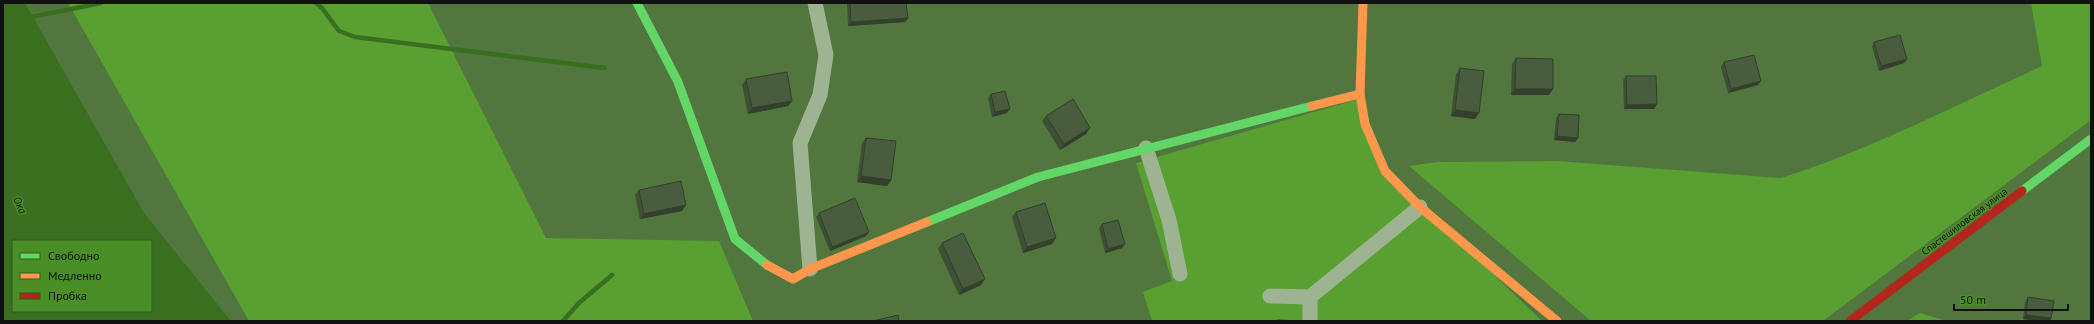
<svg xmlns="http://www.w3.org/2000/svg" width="2094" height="324" font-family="'PT Sans',sans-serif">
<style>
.green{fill:#599f32}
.water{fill:#396f1e;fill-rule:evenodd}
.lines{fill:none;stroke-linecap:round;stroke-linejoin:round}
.stream{stroke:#396f1e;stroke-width:4.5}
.street{stroke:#9eb392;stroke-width:15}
.fast{stroke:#63d668;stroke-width:9}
.slow{stroke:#ff974d;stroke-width:9}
.jam{stroke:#b3261e;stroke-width:9}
.wall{fill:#3f4f35}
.shaded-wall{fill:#33402b}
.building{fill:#495c3e;stroke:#33402b}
.labels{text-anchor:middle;stroke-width:3;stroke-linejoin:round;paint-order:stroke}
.street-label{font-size:10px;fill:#111;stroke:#4a8e26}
.water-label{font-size:11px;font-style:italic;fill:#111;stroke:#4a8e26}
</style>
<rect width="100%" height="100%" fill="#51763e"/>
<g class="green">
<polygon points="68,3 428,3 546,238 719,241 753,321 249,321"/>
<path d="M2031,3h60v117l-268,201h-232l-182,-155 28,-4 120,-1 224,17c90,-29 175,-73 261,-112z"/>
<polygon points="1359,99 1385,170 1542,321 1152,321 1143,292 1172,281 1136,163"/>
<polygon points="1920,313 1947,321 1907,321"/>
</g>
<path class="water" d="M3,3h22l119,210 87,108h-228zM13,241h138v70h-138z"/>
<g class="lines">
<g class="stream">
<polyline points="316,3 322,8 339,31 355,37 605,68"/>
<polyline points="26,18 101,3"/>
<polyline points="563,321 579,303 612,275"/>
</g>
<g class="street">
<polyline points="1146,148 1169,220 1180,274"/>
<polyline points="810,269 800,143 820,95 826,55 815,3"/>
<polyline points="1270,296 1310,297"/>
<polyline points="1310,321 1310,297 1420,207"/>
</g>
<g class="fast">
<polyline points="637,3 678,82 735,239 767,265"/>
<polyline points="2022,191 2091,139"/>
<polyline points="927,222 1038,177 1312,106"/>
</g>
<g class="slow">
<polyline points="1360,94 1365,124 1385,171 1420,207 1557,321"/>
<polyline points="1312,106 1360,94 1363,3"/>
<polyline points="767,265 793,279 810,269 927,222"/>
</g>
<polyline class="jam" points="1850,321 2022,191"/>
</g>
<g class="wall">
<polygon points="847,3 906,3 908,18 905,22 848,26"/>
<polygon points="1874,42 1904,63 1879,71 1872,46"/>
<polygon points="1516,58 1549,95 1511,95 1512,64"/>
<polygon points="1724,62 1758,85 1728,93 1721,67"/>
<polygon points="1460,68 1475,119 1451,116 1456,74"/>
<polygon points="1626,76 1654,109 1624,109 1623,80"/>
<polygon points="746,79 792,101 788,106 748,114 742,85"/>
<polygon points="991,94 1007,113 992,117 988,98"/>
<polygon points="1559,114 1578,138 1575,142 1554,140 1556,118"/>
<polygon points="1046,116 1090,128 1086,134 1060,150 1042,121"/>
<polygon points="866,138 891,180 887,186 857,182 862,143"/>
<polygon points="639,190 682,211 640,219 635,195"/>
<polygon points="1016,212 1052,244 1023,253 1012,217"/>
<polygon points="819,213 866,236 830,251 816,217"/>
<polygon points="1102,224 1122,248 1105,253 1099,228"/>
<polygon points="942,243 981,285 959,295 938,249"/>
<polygon points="2028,297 2051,318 2050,321 2037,321 2023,319 2025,302"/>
</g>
<g class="shaded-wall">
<polygon points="908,18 905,22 848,26 851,22"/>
<polygon points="1907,59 1904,63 1879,71 1881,66"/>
<polygon points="1761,81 1758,85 1728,93 1731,89"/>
<polygon points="1515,89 1553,89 1549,95 1511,95"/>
<polygon points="792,101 788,106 748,114 752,108"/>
<polygon points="1657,104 1654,109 1624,109 1627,105"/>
<polygon points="1010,109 1007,113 992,117 995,112"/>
<polygon points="1455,110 1479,113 1475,119 1451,116"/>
<polygon points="1090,128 1086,134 1060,150 1064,144"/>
<polygon points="1557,136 1578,138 1575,142 1554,140"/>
<polygon points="861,176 891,180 887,186 857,182"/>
<polygon points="686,205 682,211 640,219 644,214"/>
<polygon points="869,232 866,236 830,251 832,247"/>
<polygon points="1056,238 1052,244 1023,253 1027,247"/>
<polygon points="1125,244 1122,248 1105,253 1108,249"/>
<polygon points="985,279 981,285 959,295 963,289"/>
<polygon points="2026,315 2051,318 2050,321 2037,321 2023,319"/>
</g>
<g class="building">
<polygon points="850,3 906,3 908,18 851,22"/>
<polygon points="1900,35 1907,59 1881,66 1874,42"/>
<polygon points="1754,55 1761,81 1731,89 1724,62"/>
<polygon points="1516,58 1553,59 1553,89 1515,89"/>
<polygon points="1460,68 1484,71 1479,113 1455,110"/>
<polygon points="787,72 792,101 752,108 746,79"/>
<polygon points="1626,76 1656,76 1657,104 1627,105"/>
<polygon points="1005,91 1010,109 995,112 991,94"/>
<polygon points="1073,99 1090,128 1064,144 1046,116"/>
<polygon points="1559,114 1579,115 1578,138 1557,136"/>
<polygon points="866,138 896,141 891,180 861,176"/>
<polygon points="681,181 686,205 644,214 639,190"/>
<polygon points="855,198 869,232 832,247 819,213"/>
<polygon points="1045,203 1056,238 1027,247 1016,212"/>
<polygon points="1118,220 1125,244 1108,249 1102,224"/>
<polygon points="963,233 985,279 963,289 942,243"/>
<polygon points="2028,297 2054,301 2051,318 2026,315"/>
<polygon points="898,315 899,321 873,321"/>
<polygon points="1277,320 1305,321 1277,321"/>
</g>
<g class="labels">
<g class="street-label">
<text transform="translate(1964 221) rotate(-37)" y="4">Спастешиловская улица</text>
</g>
<g class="water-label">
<text transform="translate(20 205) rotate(65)" y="4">Ока</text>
</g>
</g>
<rect width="2094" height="324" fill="none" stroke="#111111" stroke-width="8"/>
<rect x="12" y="240" width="140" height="72" fill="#4a8e26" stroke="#335c1e"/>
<rect x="20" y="253" width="20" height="6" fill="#63d668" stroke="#335c1e"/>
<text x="48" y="260" font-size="12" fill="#111111">Свободно</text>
<rect x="20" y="273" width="20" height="6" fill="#ff974d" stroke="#335c1e"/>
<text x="48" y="280" font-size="12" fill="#111111">Медленно</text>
<rect x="20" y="293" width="20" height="6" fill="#b3261e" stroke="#335c1e"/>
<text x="48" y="300" font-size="12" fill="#111111">Пробка</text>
<path d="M1954 304v6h114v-6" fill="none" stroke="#111111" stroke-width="2"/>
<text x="1960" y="304" font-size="12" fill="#111111" stroke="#4a8e26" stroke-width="3" paint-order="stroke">50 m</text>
</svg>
